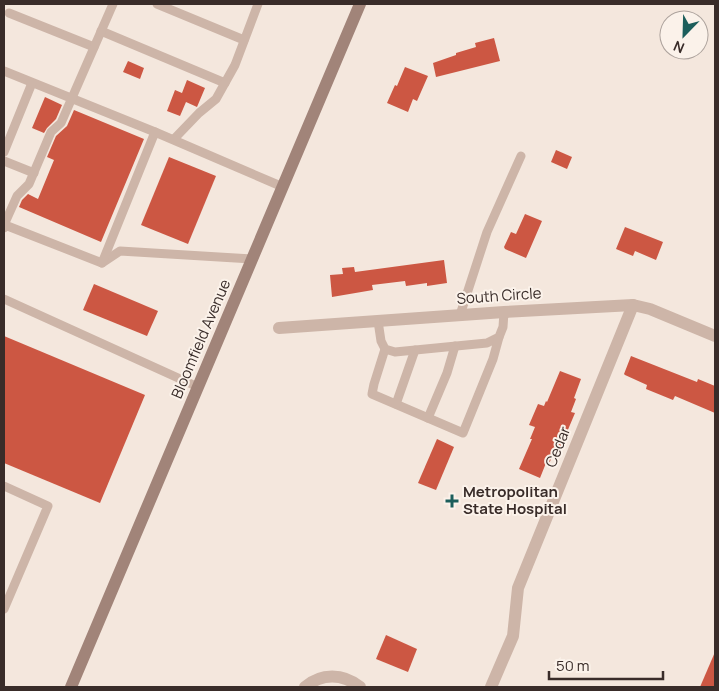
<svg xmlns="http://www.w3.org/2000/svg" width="719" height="691" font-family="Manrope,sans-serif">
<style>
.building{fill:#cc5743}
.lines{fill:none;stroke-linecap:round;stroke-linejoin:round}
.lane{stroke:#cdb5a8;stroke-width:9}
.street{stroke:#cdb5a8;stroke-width:12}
.secondary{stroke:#a18479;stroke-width:12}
.poi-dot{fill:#1c5e5b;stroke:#fbf2ea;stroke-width:2}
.labels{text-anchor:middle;stroke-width:4;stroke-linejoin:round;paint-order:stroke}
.street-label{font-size:15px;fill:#392c29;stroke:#fbf2ea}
.poi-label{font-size:15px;font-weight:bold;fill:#392c29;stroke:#fbf2ea;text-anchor:start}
</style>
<rect width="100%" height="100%" fill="#f4e7dd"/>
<g class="building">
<polygon points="494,38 500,61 436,77 433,63 456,55 456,53 476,47 475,43"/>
<polygon points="128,61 144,68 140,79 123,72"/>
<polygon points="405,67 428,76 417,101 413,99 408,112 387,103 395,85 397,86"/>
<polygon points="187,80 205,88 197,107 186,102 180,116 167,111 175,90 182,93"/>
<polygon points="45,97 62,105 56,119 47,128 44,133 32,128"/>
<polygon points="74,110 144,139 101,242 19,207 22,200 28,194 38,199 54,160 47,157 56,136 67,126"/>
<polygon points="556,150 572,157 567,169 551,162"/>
<polygon points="169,157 216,176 188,244 141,225"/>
<polygon points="525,214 542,221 526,258 505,249 504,247 511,232 516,234"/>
<polygon points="625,227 663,242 656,260 635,251 633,256 616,249"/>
<polygon points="444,260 447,283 427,286 427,283 406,286 405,281 372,285 373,290 332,297 330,275 343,274 342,268 354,267 355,272"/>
<polygon points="94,284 158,311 147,336 83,310"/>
<polygon points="4,336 145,395 100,503 4,463"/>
<polygon points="631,356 697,382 698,379 715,386 715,413 675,396 673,400 646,389 647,385 625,375 624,374"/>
<polygon points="560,371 581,379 574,398 576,399 571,412 575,413 559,451 555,449 549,464 546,463 540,478 519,469 532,439 530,439 535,427 529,425 538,404 544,406 546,401 547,402"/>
<polygon points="437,439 454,447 436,490 418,483"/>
<polygon points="386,635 417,649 408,672 376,659"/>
<polygon points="715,652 715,687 700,687"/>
</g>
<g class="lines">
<g class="lane">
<polyline points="157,4 244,40"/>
<polyline points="9,13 94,47"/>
<polyline points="101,31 225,83"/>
<polyline points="4,71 155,132"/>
<polyline points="174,139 199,113 216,99 235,65 258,4"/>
<polyline points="4,152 32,83"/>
<polyline points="4,161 34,173"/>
<polyline points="4,225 17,196 29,184 51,132 61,123 113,4"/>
<polyline points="4,228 5,225 102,263 120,251 252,259"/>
<polyline points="102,263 155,132 283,187"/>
<polyline points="4,299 198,387"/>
<polyline points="460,315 487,232 521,156"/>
<polyline points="378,321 381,341 385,349 395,352 487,343 499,337 503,327 504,312"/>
<polyline points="385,349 374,384 372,394 463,433 493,359 499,337"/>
<polyline points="396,404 415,350"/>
<polyline points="428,418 447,373 455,346"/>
<polyline points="4,486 48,506 4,609"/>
</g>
<g class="street">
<polyline points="279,328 504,312 633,305 650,309 715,336"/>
<path d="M305,687c16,-14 38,-14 55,0"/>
<polyline points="491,687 513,636 518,588 633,305"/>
</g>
<polyline class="secondary" points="71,687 360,4"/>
</g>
<path class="poi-dot" d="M449.5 493.5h5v5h5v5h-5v5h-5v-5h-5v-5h5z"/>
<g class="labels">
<g class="street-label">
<text transform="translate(499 296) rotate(-4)" y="5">South Circle</text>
<text transform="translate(201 339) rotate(-67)" y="5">Bloomfield Avenue</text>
<text transform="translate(558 447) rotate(-68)" y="5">Cedar</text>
</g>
<g class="poi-label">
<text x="463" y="497">Metropolitan<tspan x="463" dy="17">State Hospital</tspan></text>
</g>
</g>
<rect width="719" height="691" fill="none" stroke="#392c29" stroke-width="10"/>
<g transform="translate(684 35) rotate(203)"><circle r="24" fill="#fbf2ea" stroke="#ada39d"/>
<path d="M0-4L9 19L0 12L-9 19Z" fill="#1c5e5b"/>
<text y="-8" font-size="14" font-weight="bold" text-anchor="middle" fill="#392c29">N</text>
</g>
<path d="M549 671v8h114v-8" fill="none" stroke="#392c29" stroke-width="2.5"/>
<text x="556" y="671" font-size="15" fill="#392c29" stroke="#fbf2ea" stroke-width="4" paint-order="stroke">50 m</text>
</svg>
